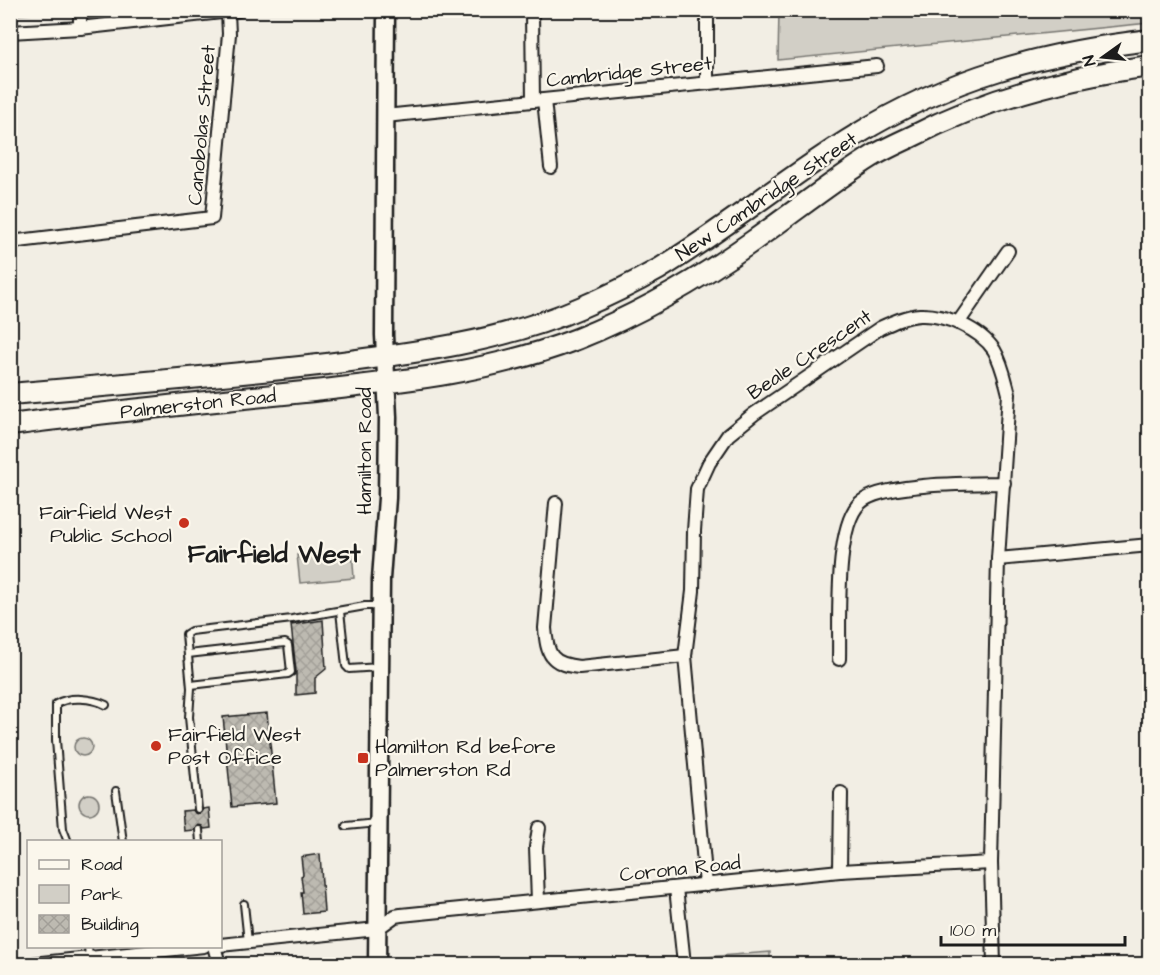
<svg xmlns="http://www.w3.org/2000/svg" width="1160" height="975" font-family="'Architects Daughter',sans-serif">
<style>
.green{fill:#d2cfc6;stroke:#777671;stroke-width:1.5}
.building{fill:url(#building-cross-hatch);stroke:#1c1c1c;stroke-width:1.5}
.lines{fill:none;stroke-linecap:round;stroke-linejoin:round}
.service-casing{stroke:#1c1c1c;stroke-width:10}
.minor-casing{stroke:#1c1c1c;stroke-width:16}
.secondary-casing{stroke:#1c1c1c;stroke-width:21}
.trunk-casing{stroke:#1c1c1c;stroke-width:24}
.service{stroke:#fbf7ec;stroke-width:6}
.minor{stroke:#fbf7ec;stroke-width:12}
.secondary{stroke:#fbf7ec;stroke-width:16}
.trunk{stroke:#fbf7ec;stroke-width:20}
.poi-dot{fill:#c8321e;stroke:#fbf7ec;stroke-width:2}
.labels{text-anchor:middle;stroke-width:4.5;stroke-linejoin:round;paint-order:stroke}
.street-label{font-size:20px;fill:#1c1c1c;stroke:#fbf7ec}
.poi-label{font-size:20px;fill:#1c1c1c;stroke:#fbf7ec;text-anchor:start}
.district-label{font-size:26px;font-weight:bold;fill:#1c1c1c;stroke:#fbf7ec}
</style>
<defs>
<pattern id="building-cross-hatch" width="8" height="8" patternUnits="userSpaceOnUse" patternTransform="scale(1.5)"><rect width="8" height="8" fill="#bdbab1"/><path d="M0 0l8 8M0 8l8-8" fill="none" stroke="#a29f98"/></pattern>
</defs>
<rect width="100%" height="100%" fill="#f2eee4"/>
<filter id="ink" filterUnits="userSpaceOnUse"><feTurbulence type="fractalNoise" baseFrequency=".0167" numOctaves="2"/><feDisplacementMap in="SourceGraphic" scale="12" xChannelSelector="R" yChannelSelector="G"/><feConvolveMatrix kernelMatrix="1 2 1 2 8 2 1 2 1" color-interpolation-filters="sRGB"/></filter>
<g filter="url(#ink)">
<g class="green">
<polygon points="11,10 59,10 59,11 11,15"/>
<polygon points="779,11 1149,10 1149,23 778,60"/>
<polygon points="352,550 354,578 300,583 297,555"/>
<circle cx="83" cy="747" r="9"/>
<circle cx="89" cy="804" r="10"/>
<polygon points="770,952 770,964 694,964 694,958"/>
</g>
<g class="building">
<polygon points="323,620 326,669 315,678 315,693 296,695 296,671 291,625"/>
<polygon points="267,713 276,803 232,807 223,717"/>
<polygon points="209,808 211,828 204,829 202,826 198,825 194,830 184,831 182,811 193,810 195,813 199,814 203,809"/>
<polygon points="320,854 324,912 303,914 301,892 303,892 301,876 303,875 301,857"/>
</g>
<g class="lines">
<g class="service-casing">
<g id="service">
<polyline points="340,611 346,666 349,669 380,667"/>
<polyline points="188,654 285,643 288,645 291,672 288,674 191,685"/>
<polyline points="116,791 123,842"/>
<polyline points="198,809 189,717 191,688 186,634 191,631 292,619 365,606 380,606"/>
<polyline points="346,826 378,823"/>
<polyline points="199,830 200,842"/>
<path d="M68,842l-5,-13 -7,-89v-36c13,-8 36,-6 50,1"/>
<polyline points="244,904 248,942"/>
<polyline points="88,946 89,958"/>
</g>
</g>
<g class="minor-casing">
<g id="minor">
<polyline points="532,10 533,101"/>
<polyline points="80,28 80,10"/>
<polyline points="10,32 80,28 239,10"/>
<polyline points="707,83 707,10"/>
<polyline points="544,100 551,167"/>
<polyline points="385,116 877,66"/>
<polyline points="10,242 212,218 229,34 228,12"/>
<polyline points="958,323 1008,251"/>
<path d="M556,503l-11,125c2,27 6,36 34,39l106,-11"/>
<polyline points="998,559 1150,545"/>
<path d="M839,659c1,-35 -5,-132 21,-156 22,-21 113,-19 144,-20"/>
<polyline points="840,871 841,793"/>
<path d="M706,885l-21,-229 8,-65 1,-60 3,-42 12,-26 19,-28 26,-21 126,-86c13,-6 26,-12 40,-13 25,-1 60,14 74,35 8,13 11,29 15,44l-11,165 -7,304 3,101"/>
<polyline points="676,888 684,964"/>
<polyline points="538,901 536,847 539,828"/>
<polyline points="220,945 377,929 395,916 401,915 840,871 991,863"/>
<polyline points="214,946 219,964"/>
<polyline points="32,964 204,946"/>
</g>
</g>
<g class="secondary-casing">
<polyline id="secondary" points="377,964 381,579 387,498 388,417 384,335 386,10"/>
</g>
<g class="trunk-casing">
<g id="trunk">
<path d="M10,394c106,-9 212,-18 317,-30 86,-11 175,-22 255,-57 26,-11 52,-24 77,-38 68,-41 129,-93 197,-134 94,-58 185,-82 294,-95"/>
<path d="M10,425c102,-14 203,-24 304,-34 90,-10 178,-19 263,-52 63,-25 121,-59 176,-98 40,-28 78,-59 120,-85 12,-7 25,-13 38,-19 75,-39 155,-60 239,-71"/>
</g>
</g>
<use href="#service" class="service"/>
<use href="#minor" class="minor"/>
<use href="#secondary" class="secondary"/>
<use href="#trunk" class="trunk"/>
</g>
</g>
<g class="poi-dot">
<circle cx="184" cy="523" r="6"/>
<circle cx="156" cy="746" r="6"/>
<rect x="357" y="752" width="12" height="12" rx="3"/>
</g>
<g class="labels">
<g class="street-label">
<text transform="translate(629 71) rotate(-6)" y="7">Cambridge Street</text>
<text transform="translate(201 125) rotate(-85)" y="7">Canobolas Street</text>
<text transform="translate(766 196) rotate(-34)" y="7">New Cambridge Street</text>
<text transform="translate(809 354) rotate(-34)" y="7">Beale Crescent</text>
<text transform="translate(198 403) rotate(-6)" y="7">Palmerston Road</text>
<text transform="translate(364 451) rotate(-90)" y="7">Hamilton Road</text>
<text transform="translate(680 868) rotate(-6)" y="7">Corona Road</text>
</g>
<g class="poi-label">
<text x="172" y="519" text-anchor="end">Fairfield West<tspan x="172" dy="23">Public School</tspan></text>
<text x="168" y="741">Fairfield West<tspan x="168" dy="23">Post Office</tspan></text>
<text x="375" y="753">Hamilton Rd before<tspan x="375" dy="23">Palmerston Rd</tspan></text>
</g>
<g class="district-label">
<text x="274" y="562">Fairfield West</text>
</g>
</g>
<rect width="1160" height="975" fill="none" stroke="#fbf7ec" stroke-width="36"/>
<rect x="18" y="18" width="1124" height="939" fill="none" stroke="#1c1c1c" stroke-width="2" filter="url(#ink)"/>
<rect x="27" y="840" width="195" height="108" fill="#fbf7ec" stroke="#a29f99" stroke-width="1.5"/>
<rect x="39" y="860" width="30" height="9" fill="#fbf7ec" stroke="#a29f99" stroke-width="1.5"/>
<text x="81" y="870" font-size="18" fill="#1c1c1c">Road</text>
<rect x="39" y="885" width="30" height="18" fill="#d2cfc6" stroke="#a29f99" stroke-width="1.5"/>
<text x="81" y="900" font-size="18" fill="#1c1c1c">Park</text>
<rect x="39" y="915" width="30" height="18" fill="url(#building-cross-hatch)" stroke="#a29f99" stroke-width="1.5"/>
<text x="81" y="930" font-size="18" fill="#1c1c1c">Building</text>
<g transform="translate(1103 57) rotate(255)" stroke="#fbf7ec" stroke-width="4.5" paint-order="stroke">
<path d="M0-4.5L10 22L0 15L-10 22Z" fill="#1c1c1c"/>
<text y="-9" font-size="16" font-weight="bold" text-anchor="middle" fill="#1c1c1c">N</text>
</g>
<path d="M941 936v9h184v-9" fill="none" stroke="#1c1c1c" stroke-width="3"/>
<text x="950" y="936" font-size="18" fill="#1c1c1c" stroke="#fbf7ec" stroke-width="4.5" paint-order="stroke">100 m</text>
</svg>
